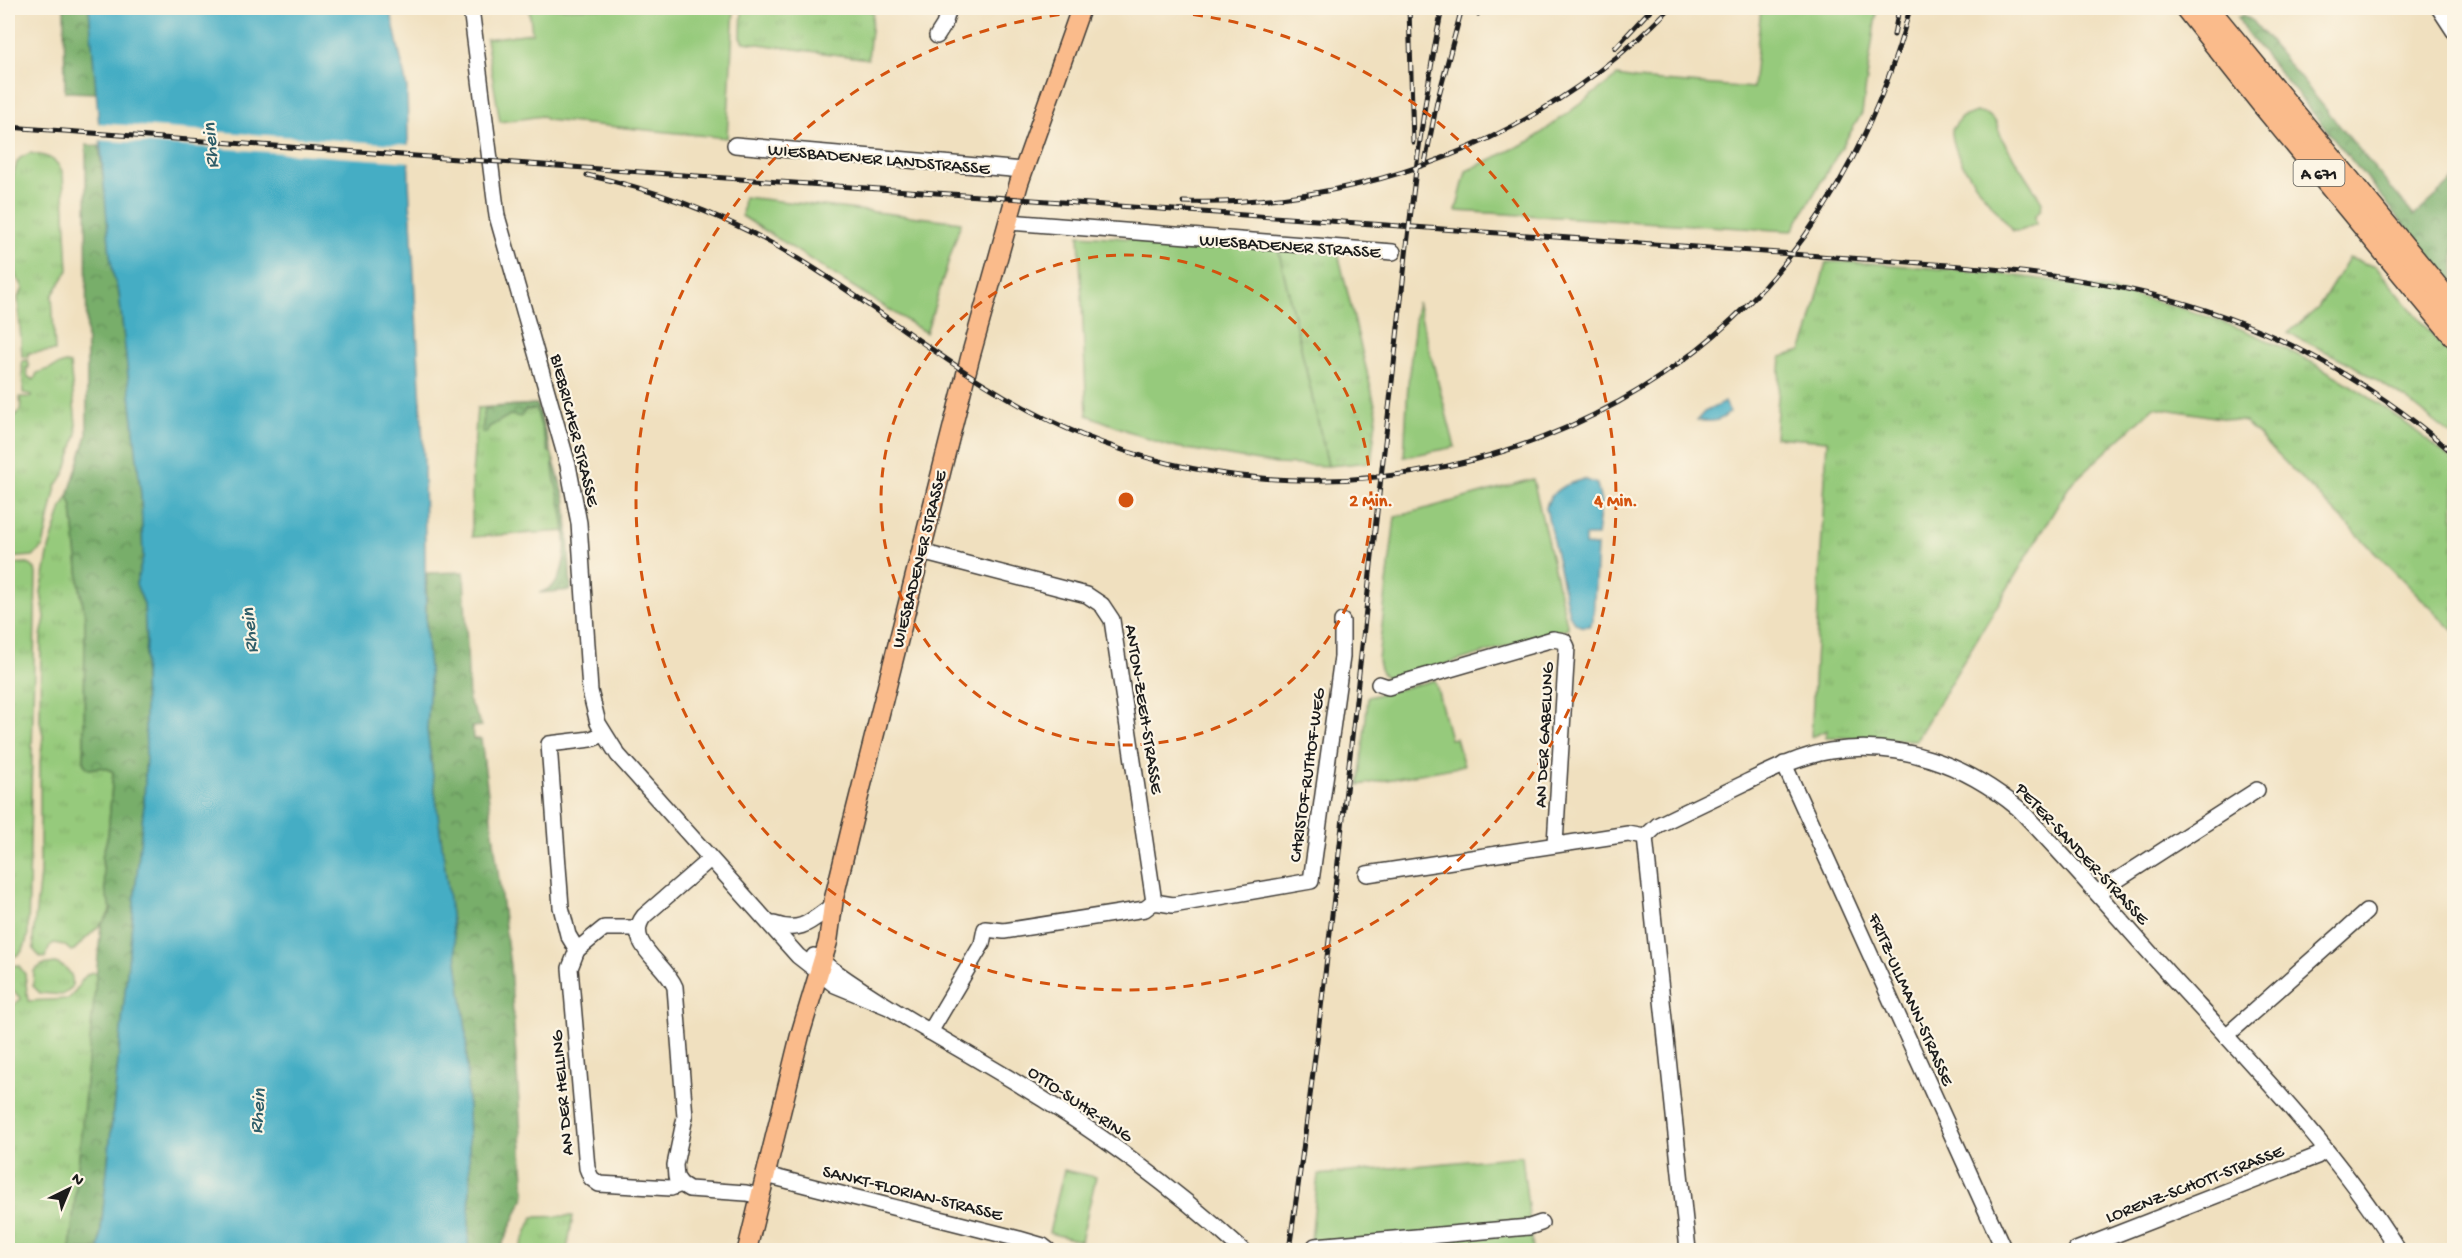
<svg xmlns="http://www.w3.org/2000/svg" width="2462" height="1258" font-family="'Gochi Hand',sans-serif">
<style>
.grass{fill:url(#grass-tufts);stroke:#59734c;stroke-width:1.5}
.forest{fill:url(#forest-crowns);stroke:#4a6544;stroke-width:1.5}
.garden{fill:#96ca7b;stroke:#59734c;stroke-width:1.5}
.water{fill:#45adc4;stroke:#306470;stroke-width:1.5}
.pier{fill:#f0e0bf}
.lines{fill:none;stroke-linecap:round;stroke-linejoin:round}
.minor-casing{stroke:#3c3934;stroke-width:18}
.major-casing{stroke:#3c3934;stroke-width:21}
.highway-casing{stroke:#3c3934;stroke-width:24}
.minor{stroke:#fff;stroke-width:15}
.major{stroke:#fabb8b;stroke-width:18}
.highway{stroke:#fabb8b;stroke-width:21}
.rail-casing{stroke:#1c1c1c;stroke-width:5}
.rail{stroke:#fcf5e5;stroke-width:3;stroke-dasharray:9;stroke-linecap:butt}
.ring{fill:none;stroke:#d4530e;stroke-width:3;stroke-dasharray:10 8}
.labels{text-anchor:middle;stroke-width:4.5;stroke-linejoin:round;paint-order:stroke}
.shield{fill:#fcf5e5;stroke:#5f5d58;stroke-width:1.5}
.shield-label{font-size:16px;font-weight:bold;fill:#1c1c1c}
.street-label{font-size:18px;fill:#1c1c1c;stroke:#fcf5e5}
.water-label{font-size:20px;font-style:italic;fill:#2e5d68;stroke:#fcf5e5}
.centre{fill:#d4530e;stroke:#fcf5e5;stroke-width:3}
.ring-label{font-size:18px;text-anchor:middle;font-weight:bold;fill:#d4530e;stroke:#fcf5e5;stroke-width:4.5;stroke-linejoin:round;paint-order:stroke}
</style>
<defs>
<pattern id="grass-tufts" width="24" height="20" patternUnits="userSpaceOnUse" patternTransform="scale(1.5)"><rect width="24" height="20" fill="#96ca7b"/><path d="M3 7l-1-3M5 7V3M7 7l1-3M15 17l-1-3M17 17v-4M19 17l1-3" fill="none" stroke="#81ad6a"/></pattern>
<pattern id="forest-crowns" width="20" height="18" patternUnits="userSpaceOnUse" patternTransform="scale(1.5)"><rect width="20" height="18" fill="#78ae6b"/><path d="M2 6a3 3 0 1 1 6 0M12 15a3 3 0 1 1 6 0" fill="none" stroke="#628d57"/></pattern>
</defs>
<rect width="100%" height="100%" fill="#fcf5e5"/>
<filter id="ink" filterUnits="userSpaceOnUse"><feTurbulence type="fractalNoise" baseFrequency=".0167" numOctaves="2"/><feDisplacementMap in="SourceGraphic" scale="12" xChannelSelector="R" yChannelSelector="G"/><feConvolveMatrix kernelMatrix="1 2 1 2 8 2 1 2 1" color-interpolation-filters="sRGB"/></filter>
<filter id="wash" filterUnits="userSpaceOnUse"><feTurbulence type="fractalNoise" baseFrequency=".008" numOctaves="4" result="noise"/><feDisplacementMap in="SourceGraphic" scale="24" xChannelSelector="R" yChannelSelector="G"/><feGaussianBlur stdDeviation="1.35" result="paint"/><feColorMatrix in="noise" values="0 0 0 0 0 0 0 0 0 0 0 0 0 0 0 0 0 1.4 0 .05"/><feComposite in="paint" operator="in"/></filter>
<g filter="url(#wash)">
<rect width="100%" height="100%" fill="#f0e0bf"/>
<g class="grass">
<polygon points="742,8 853,8 873,11 868,59 744,42 741,37"/>
<path d="M30,153c16,3 26,4 33,20l5,97 -16,26 3,55 -27,2v4h-6l-4,-60 5,-8 -2,-6 -5,-5 -5,-49c-11,-19 1,-47 6,-67l3,-4z"/>
<polygon points="1278,248 1338,253 1377,413 1371,462 1328,466"/>
<polygon points="2349,258 2376,267 2454,361 2454,437 2406,399 2349,363 2288,333 2318,308"/>
<path d="M1826,262c35,-1 69,3 104,6 103,7 209,21 306,59 80,31 154,80 218,135v169l-209,-209 -91,-15 -84,78 -154,255 -90,-3 1,-7 -16,7 16,-296 -52,-4 6,-80 20,-6 7,-18z"/>
<polygon points="28,360 29,368 26,368 28,377 34,380 37,373 65,363 70,364 77,434 65,473 56,486 43,547 33,556 8,558 8,418 15,416 21,409 20,397 30,397 32,395 23,393 22,361"/>
<polygon points="537,404 566,502 568,531 472,537 472,477 477,408"/>
<polygon points="68,496 72,507 80,589 85,615 84,764 89,769 104,767 113,772 108,835 102,857 106,894 111,908 106,919 74,950 71,951 64,945 54,943 50,946 45,958 40,957 34,950 33,938 40,873 40,762 43,736 40,721 41,636 45,618 41,592 49,549 62,507"/>
<path d="M28,563l7,6 1,5 -8,360c-3,14 -5,22 -20,24v-394z"/>
<path d="M55,963c12,4 21,12 16,25l-9,7 -22,-2 -7,-7 1,-15 8,-6z"/>
<path d="M8,964l11,2 6,8 3,27 40,-2c11,-8 11,-22 24,-27l5,3 -27,275h-62v-241l13,-10 -13,-14z"/>
<polygon points="573,1216 567,1250 519,1250 533,1217"/>
</g>
<g class="forest">
<polygon points="64,8 89,8 97,93 65,92"/>
<polygon points="2243,15 2253,21 2414,216 2454,180 2454,285 2243,28 2238,16"/>
<path d="M86,145l13,1 8,64 3,45 9,38 22,202 2,62 -7,27 8,20 2,38 -2,35 2,75 -2,52 -45,446h-29l31,-325 9,-12 1,-5 -5,-14 -4,-37 6,-22 5,-63c-7,-6 -15,-5 -24,-3l-5,-5 1,-149 -5,-26 -8,-82 -4,-11 19,-61z"/>
<polygon points="537,404 551,453 548,451 536,409 525,410 521,417 510,415 489,427 486,433 482,432 485,408"/>
<path d="M553,460l13,42 5,88 -32,3c5,-2 12,-5 16,-9 14,-19 11,-56 6,-78 -3,-16 -9,-29 -8,-46z"/>
<polygon points="464,572 469,701 482,726 472,727 473,739 481,739 510,966 525,1195 502,1245 501,1250 468,1250 470,1185 466,1030 427,730 430,682 426,630 427,573"/>
</g>
<g class="garden">
<polygon points="529,8 734,8 727,138 547,120 542,116 500,122 486,39 532,33"/>
<polygon points="1761,8 1877,8 1862,113 1792,231 1456,211 1466,171 1532,140 1617,76 1636,79 1753,88"/>
<path d="M1976,112l12,3 8,7 6,17 40,63 -1,7 -6,7 1,8 -16,7h-7c-19,-25 -62,-69 -61,-101l8,-12z"/>
<polygon points="744,197 961,222 926,333 742,216"/>
<polygon points="1079,235 1278,248 1328,466 1276,464 1164,445 1087,415"/>
<polygon points="1417,302 1455,447 1404,457 1408,384"/>
<path d="M1533,479l35,149 -175,52c-11,-3 -14,-10 -15,-21l17,-142z"/>
<polygon points="1435,680 1450,739 1456,738 1464,766 1359,785 1368,697"/>
<polygon points="1522,1156 1533,1250 1310,1249 1318,1175"/>
<polygon points="1064,1170 1096,1177 1081,1241 1049,1233"/>
</g>
<g class="water">
<polygon points="89,8 390,8 407,88 409,181 424,462 426,630 430,682 427,730 466,1030 470,1185 468,1250 99,1250 144,804 146,752 144,677 146,642 144,604 136,584 143,557 141,495 119,293 114,279 110,255"/>
<path d="M1725,402l5,10c-9,10 -20,11 -33,8l7,-8z"/>
<path d="M1584,479l13,5 4,19 -4,33h-12v9l12,1 -4,75 -4,5c-10,2 -15,-2 -20,-12l-23,-106c4,-19 21,-24 38,-29z"/>
</g>
<polygon class="pier" points="95,123 411,145 411,162 96,140"/>
</g>
<g filter="url(#ink)">
<g class="lines">
<g class="minor-casing">
<g id="minor">
<polyline points="471,8 497,216 568,465 579,523 590,691 598,723 618,755 798,956 835,985 886,1006"/>
<polyline points="2439,8 2454,31"/>
<polyline points="937,36 944,25 949,8"/>
<polyline points="735,145 1023,170"/>
<polyline points="1008,222 1393,252"/>
<polyline points="921,552 1087,595 1102,605 1112,620 1154,902"/>
<polyline points="1379,684 1388,687 1553,639 1564,641 1567,647 1555,844"/>
<polyline points="604,734 591,739 549,744 561,907 568,935 577,950 570,968 587,1168 591,1178 599,1184 671,1188 681,1184"/>
<polyline points="1784,764 2004,1250"/>
<path d="M710,859l-66,57c-21,26 22,48 31,71l10,130 -10,48 1,12 5,7 8,5 57,4 15,3"/>
<polyline points="1367,874 1628,834 1645,837"/>
<polyline points="2097,893 2257,790"/>
<path d="M774,924c25,9 35,-1 55,-16"/>
<polyline points="577,950 604,928 637,928"/>
<path d="M814,956c60,46 128,82 193,121 84,50 164,108 235,173"/>
<polyline points="930,1032 982,944 985,929 1004,931 1145,909 1154,902 1173,905 1311,881 1342,657 1342,621"/>
<polyline points="2226,1036 2366,912"/>
<polyline points="766,1175 1019,1239 1043,1246 1048,1250"/>
<polyline points="1315,1250 1315,1246 1529,1227 1541,1223"/>
<path d="M1688,1250l-43,-413 13,-12c29,-14 58,-28 87,-42 27,-13 55,-27 85,-32 69,-11 135,13 188,57 52,53 100,110 150,165 81,88 167,176 230,277"/>
<polyline points="2076,1250 2317,1156 2325,1150"/>
</g>
</g>
<g class="major-casing">
<polyline id="major" points="747,1250 800,1035 828,942 834,898 851,828 970,358 1019,183 1081,8"/>
</g>
<g class="highway-casing">
<g id="highway">
<polyline points="2186,8 2263,105 2454,336"/>
<polyline points="2208,8 2454,307"/>
</g>
</g>
<use href="#minor" class="minor"/>
<use href="#major" class="major"/>
<use href="#highway" class="highway"/>
<g class="rail-casing">
<g id="rail">
<polyline points="1409,8 1413,142"/>
<polyline points="1478,14 1480,8"/>
<polyline points="1894,35 1899,8"/>
<polyline points="1615,48 1652,8"/>
<path d="M8,127l1771,126c124,10 252,12 374,42 112,27 215,84 301,159"/>
<polyline points="1425,163 1437,102 1462,8"/>
<path d="M587,175c75,16 146,44 212,84 95,58 179,134 283,176 230,95 513,38 682,-148 70,-78 120,-178 146,-279"/>
<path d="M1183,202c183,5 359,-62 487,-194"/>
<path d="M1289,1250c41,-282 67,-566 101,-850 15,-131 26,-263 52,-392"/>
</g>
</g>
<use href="#rail" class="rail"/>
</g>
</g>
<g class="ring">
<circle cx="1126" cy="500" r="245"/>
<circle cx="1126" cy="500" r="490"/>
</g>
<g class="labels">
<rect class="shield" x="2293.5" y="160" width="51" height="26" rx="4.5"/>
<g class="shield-label">
<text x="2319" y="179">A 671</text>
</g>
<g class="street-label">
<text transform="translate(879 158) rotate(5)" y="6">WIESBADENER LANDSTRASSE</text>
<text transform="translate(1290 245) rotate(4)" y="6">WIESBADENER STRASSE</text>
<text transform="translate(576 430) rotate(76)" y="6">BIEBRICHER STRASSE</text>
<text transform="translate(918 559) rotate(-76)" y="6">WIESBADENER STRASSE</text>
<text transform="translate(1145 709) rotate(81)" y="6">ANTON-ZEEH-STRASSE</text>
<text transform="translate(1543 735) rotate(-87)" y="6">AN DER GABELUNG</text>
<text transform="translate(1306 775) rotate(-82)" y="6">CHRISTOF-RUTHOF-WEG</text>
<text transform="translate(2083 853) rotate(47)" y="6">PETER-SANDER-STRASSE</text>
<text transform="translate(1912 999) rotate(66)" y="6">FRITZ-ULLMANN-STRASSE</text>
<text transform="translate(561 1093) rotate(-95)" y="6">AN DER HELLING</text>
<text transform="translate(1081 1103) rotate(34)" y="6">OTTO-SUHR-RING</text>
<text transform="translate(2194 1183) rotate(-21)" y="6">LORENZ-SCHOTT-STRASSE</text>
<text transform="translate(913 1192) rotate(14)" y="6">SANKT-FLORIAN-STRASSE</text>
</g>
<g class="water-label">
<text transform="translate(209 146) rotate(-94)" y="7">Rhein</text>
<text transform="translate(248 631) rotate(-95)" y="7">Rhein</text>
<text transform="translate(256 1111) rotate(-85)" y="7">Rhein</text>
</g>
</g>
<circle cx="1126" cy="500" r="9" class="centre"/>
<g class="ring-label">
<text x="1371" y="506">2 Min.</text>
<text x="1616" y="506">4 Min.</text>
</g>
<rect width="2462" height="1258" fill="none" stroke="#fcf5e5" stroke-width="30"/>
<g transform="translate(69 1189) rotate(43)" stroke="#fcf5e5" stroke-width="4.5" paint-order="stroke">
<path d="M0-4.5L10 22L0 15L-10 22Z" fill="#1c1c1c"/>
<text y="-9" font-size="16" font-weight="bold" text-anchor="middle" fill="#1c1c1c">N</text>
</g>
</svg>
